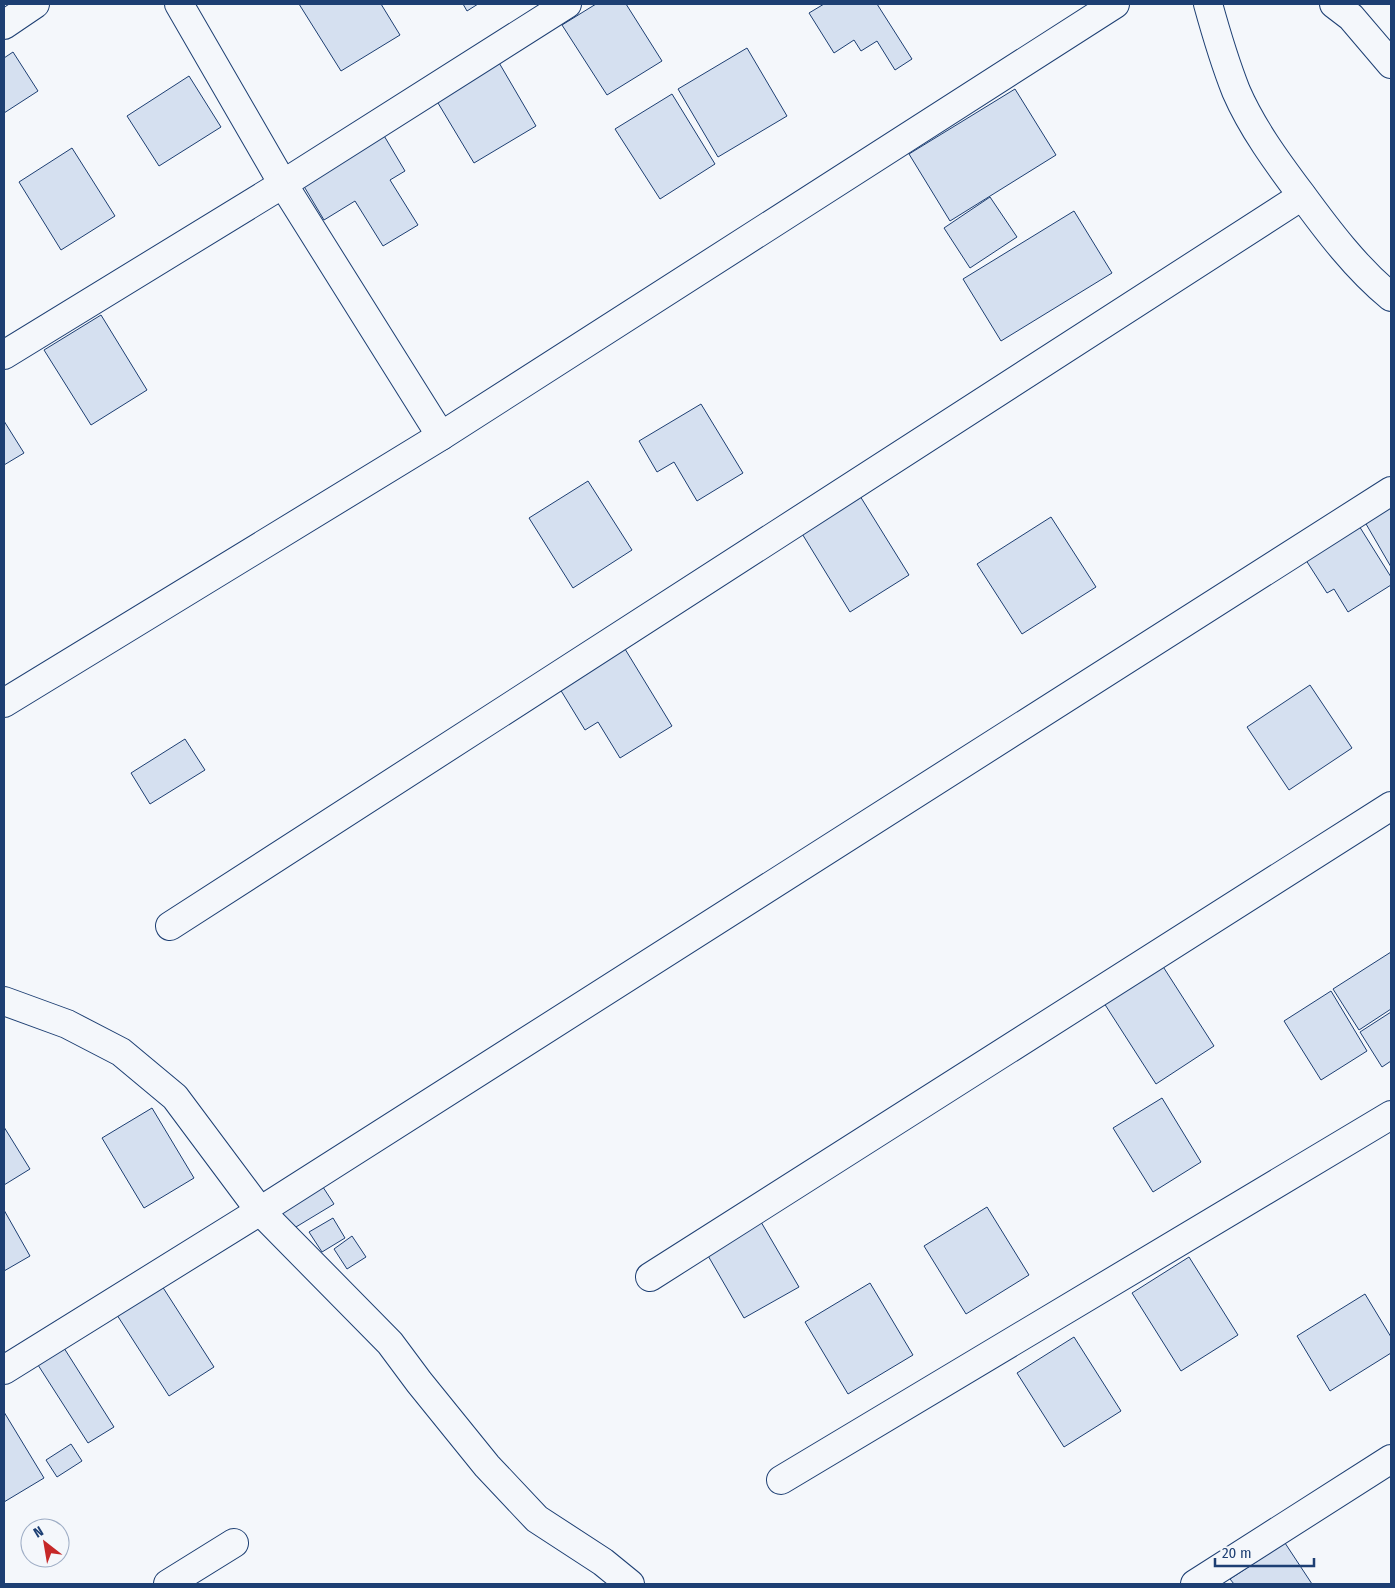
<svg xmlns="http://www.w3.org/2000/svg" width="1395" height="1588" font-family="'Fira Sans Condensed',sans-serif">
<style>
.building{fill:#d5e0f0;stroke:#1d3f73}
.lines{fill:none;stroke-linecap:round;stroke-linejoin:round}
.street-casing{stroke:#1d3f73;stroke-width:30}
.street{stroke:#f4f7fb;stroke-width:28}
</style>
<rect width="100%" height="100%" fill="#f4f7fb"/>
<g class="building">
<polygon points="299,4 381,4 400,35 341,71"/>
<polygon points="463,4 478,4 467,11"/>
<polygon points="596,4 626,4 662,61 607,95 562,25"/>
<polygon points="824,4 877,4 912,59 895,70 877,41 861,51 854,40 834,53 809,13"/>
<polygon points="747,48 787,116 718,157 678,89"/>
<polygon points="13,52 38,91 4,113 4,58"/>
<polygon points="498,61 536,126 474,163 435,98"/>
<polygon points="189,76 221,127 159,166 127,116"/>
<polygon points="1015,89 1056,155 950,221 909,154"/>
<polygon points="672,94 715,164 660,199 615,129"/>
<polygon points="383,134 405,171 390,180 418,225 383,246 355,201 324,220 302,183"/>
<polygon points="72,148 115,216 61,250 19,182"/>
<polygon points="990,197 1017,237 970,268 944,228"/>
<polygon points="1074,211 1112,273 1001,341 963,279"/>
<polygon points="101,315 147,390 91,425 44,350"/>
<polygon points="701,404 743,473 697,501 674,462 657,472 639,441"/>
<polygon points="4,421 24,453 4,465"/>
<polygon points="588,481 632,550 573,588 529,518"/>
<polygon points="860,496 909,575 850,612 801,532"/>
<polygon points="1391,500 1391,567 1362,517"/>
<polygon points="1051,517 1096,587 1022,634 977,564"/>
<polygon points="1356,521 1391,577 1391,585 1348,612 1334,589 1327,593 1302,554"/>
<polygon points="625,649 672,726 620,758 598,722 585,730 560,689"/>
<polygon points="1310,685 1352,748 1289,790 1247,727"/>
<polygon points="185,739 205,770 150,804 131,773"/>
<polygon points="1391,952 1391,1009 1359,1030 1333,989"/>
<polygon points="1162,965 1214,1046 1156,1084 1104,1003"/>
<polygon points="1331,991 1367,1051 1321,1080 1284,1021"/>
<polygon points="1391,1012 1391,1061 1382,1067 1360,1032"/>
<polygon points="1162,1098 1201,1162 1153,1192 1113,1128"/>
<polygon points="152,1108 194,1178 144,1208 102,1138"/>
<polygon points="4,1127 30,1169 4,1185"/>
<polygon points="319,1181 334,1204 286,1233 272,1211"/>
<polygon points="987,1207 1029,1275 966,1314 924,1246"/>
<polygon points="4,1210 30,1256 4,1271"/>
<polygon points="333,1218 345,1238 322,1252 309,1232"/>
<polygon points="761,1222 799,1287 744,1318 707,1254"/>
<polygon points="352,1236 366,1257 347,1269 334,1249"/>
<polygon points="1189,1257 1238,1335 1181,1371 1132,1293"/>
<polygon points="870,1283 913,1355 848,1394 805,1322"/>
<polygon points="162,1286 214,1367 169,1396 117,1315"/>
<polygon points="1365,1294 1391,1337 1391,1353 1330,1391 1297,1336"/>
<polygon points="1074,1337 1121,1411 1064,1447 1017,1373"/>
<polygon points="64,1348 114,1427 88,1443 38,1365"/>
<polygon points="4,1412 44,1478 4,1502"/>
<polygon points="71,1444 82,1461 57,1477 46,1460"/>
<polygon points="1285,1543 1312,1584 1234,1584 1230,1579"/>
</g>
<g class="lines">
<g class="street-casing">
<g id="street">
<polyline points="179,4 283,184 441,436"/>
<path d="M1208,4c8,29 17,59 28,87 16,37 41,71 65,103 27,37 55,74 90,103"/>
<polyline points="1334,4 1351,17 1391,64"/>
<polyline points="4,25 35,4"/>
<polyline points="4,355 283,184 567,4"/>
<polyline points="4,703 441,436 1115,4"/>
<polyline points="170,926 1302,196"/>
<polyline points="4,1001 67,1024 121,1052 175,1097 260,1211 390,1343 419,1382 487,1466 537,1519 603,1562 630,1584"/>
<polyline points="650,1277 1391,806"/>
<polyline points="4,1370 260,1211 1391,491"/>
<polyline points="781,1480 1391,1115"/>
<polyline points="168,1584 234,1543"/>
<polyline points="1195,1584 1391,1459"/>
</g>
</g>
<use href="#street" class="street"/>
</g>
<rect width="1395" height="1588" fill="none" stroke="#1d3f73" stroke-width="10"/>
<g transform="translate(45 1543) rotate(329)"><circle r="24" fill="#f4f7fb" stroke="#9eadc5"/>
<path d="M0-4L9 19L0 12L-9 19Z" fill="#c62828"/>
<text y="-8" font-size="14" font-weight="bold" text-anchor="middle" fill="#1d3f73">N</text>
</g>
<path d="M1215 1558v8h99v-8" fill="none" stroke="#1d3f73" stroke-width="2.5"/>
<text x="1222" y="1558" font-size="15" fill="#1d3f73" stroke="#f4f7fb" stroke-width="4" paint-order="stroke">20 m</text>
</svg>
